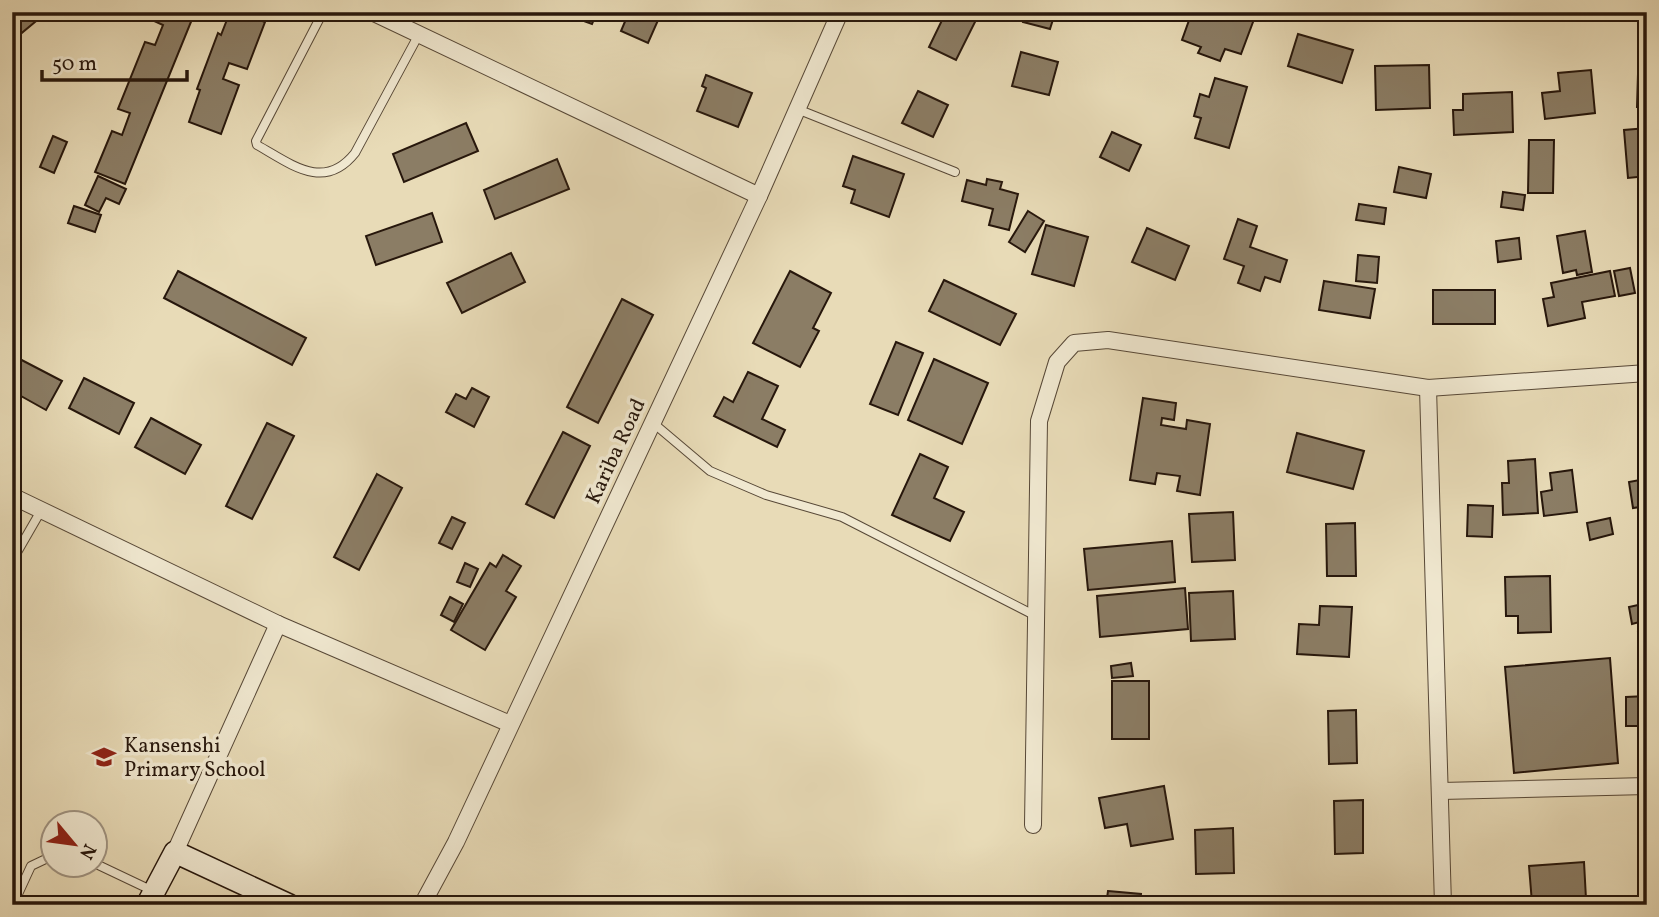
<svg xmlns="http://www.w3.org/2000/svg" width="1659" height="917" font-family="Vollkorn,serif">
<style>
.building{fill:#8b7d65;stroke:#27170c;stroke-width:2}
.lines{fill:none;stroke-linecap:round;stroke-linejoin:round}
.lane-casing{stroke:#574837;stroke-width:10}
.street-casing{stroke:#574837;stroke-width:18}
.secondary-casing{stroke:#27170c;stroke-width:24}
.lane{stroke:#f0e8d0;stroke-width:8}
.street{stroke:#f0e8d0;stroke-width:16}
.secondary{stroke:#f0e8d0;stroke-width:21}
.labels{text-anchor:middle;stroke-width:7;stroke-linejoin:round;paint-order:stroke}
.street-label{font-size:21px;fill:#27170c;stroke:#f0e8d0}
.poi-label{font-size:21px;fill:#27170c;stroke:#f0e8d0;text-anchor:start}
</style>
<rect width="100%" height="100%" fill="#e8dbb7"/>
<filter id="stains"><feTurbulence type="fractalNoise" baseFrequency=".00286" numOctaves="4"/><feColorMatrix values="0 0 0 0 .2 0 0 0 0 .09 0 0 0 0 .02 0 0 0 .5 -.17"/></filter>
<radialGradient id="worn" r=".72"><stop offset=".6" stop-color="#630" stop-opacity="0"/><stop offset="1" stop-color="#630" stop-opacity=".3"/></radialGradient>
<g class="building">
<polygon points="12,12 47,12 12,41"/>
<polygon points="156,12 195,12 125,184 95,172 112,131 122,135 130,113 118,109 145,42 155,45 163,25 152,20"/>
<polygon points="230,12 240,12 265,22 247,69 229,63 223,79 239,85 221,134 189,122 200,90 197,89 218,33 221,35"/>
<polygon points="568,12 597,12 592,24 567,15"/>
<polygon points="629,12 646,12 659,18 648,43 621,31"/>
<polygon points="946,12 979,14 956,60 929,47"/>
<polygon points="1025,12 1055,13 1050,29 1023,22"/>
<polygon points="1192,12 1256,14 1241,54 1225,49 1220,61 1198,53 1201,47 1182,40"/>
<polygon points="1298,34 1353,50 1342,83 1288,66"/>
<polygon points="1021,52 1058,62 1049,95 1012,86"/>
<polygon points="1429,65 1430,108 1376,110 1375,66"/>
<polygon points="1591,70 1595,113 1545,119 1542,93 1560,91 1558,73"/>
<polygon points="1638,74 1647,74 1647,107 1637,107"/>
<polygon points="706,75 752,93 738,127 697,111 706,88 702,86"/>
<polygon points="1215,78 1247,87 1229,148 1195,138 1201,118 1194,116 1200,94 1209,97"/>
<polygon points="918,91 948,105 933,137 902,123"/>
<polygon points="1512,92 1513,132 1454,135 1453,110 1463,110 1463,94"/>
<polygon points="466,123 478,151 404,182 393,154"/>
<polygon points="1647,128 1647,176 1628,178 1624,130"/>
<polygon points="1112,132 1141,145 1129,171 1100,157"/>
<polygon points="53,136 67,142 54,173 40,167"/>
<polygon points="1529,140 1554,140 1553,193 1528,193"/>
<polygon points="853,156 904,174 889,217 851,203 855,190 843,186"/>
<polygon points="557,159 569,189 495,219 484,190"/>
<polygon points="1399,167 1431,174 1426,198 1394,192"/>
<polygon points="98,176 126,189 119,204 106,198 99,212 85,205"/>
<polygon points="987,179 1002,182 1000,189 1018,194 1009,230 989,225 993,209 962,201 967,180 986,185"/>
<polygon points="1503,192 1525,195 1523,210 1501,207"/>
<polygon points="1359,204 1386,208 1384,224 1356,220"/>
<polygon points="74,206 101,215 95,232 68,223"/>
<polygon points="1028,211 1044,221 1025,252 1009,242"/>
<polygon points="432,213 442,242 376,265 366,236"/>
<polygon points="1238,219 1257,226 1250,247 1287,260 1280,282 1265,277 1260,291 1238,283 1244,266 1224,259"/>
<polygon points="1046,225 1088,237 1074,286 1032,274"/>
<polygon points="1147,228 1189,246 1175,280 1132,262"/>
<polygon points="1585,231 1592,272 1577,275 1576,270 1563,273 1557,236"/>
<polygon points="1519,238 1521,259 1498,262 1496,241"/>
<polygon points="511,253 525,282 462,313 447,283"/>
<polygon points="1358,255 1379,257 1377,283 1356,281"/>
<polygon points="1630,268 1635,293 1619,296 1614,271"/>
<polygon points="178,271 306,338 292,365 164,298"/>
<polygon points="790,271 831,293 813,328 819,331 800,367 753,343"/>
<polygon points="1610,271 1615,296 1582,302 1585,318 1548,326 1543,299 1554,297 1551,283"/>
<polygon points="944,280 1016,314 1000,345 929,311"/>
<polygon points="1324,281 1375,289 1370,318 1319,310"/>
<rect x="1433" y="290" width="62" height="34"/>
<polygon points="622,299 653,315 598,423 567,407"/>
<polygon points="896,342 923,353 898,415 870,404"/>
<polygon points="12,355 62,381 46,410 12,391"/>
<polygon points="934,359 988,383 962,444 908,420"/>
<polygon points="748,372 778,386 762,419 785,430 777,447 714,416 724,397 733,402"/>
<polygon points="84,378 134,403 119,434 69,408"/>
<polygon points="472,388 489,397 474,427 446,412 456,394 466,399"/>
<polygon points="1143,398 1176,403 1174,420 1162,418 1161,425 1186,429 1187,420 1210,424 1200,495 1177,491 1180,476 1157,473 1155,484 1130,480"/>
<polygon points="151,418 201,445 185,474 135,447"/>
<polygon points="267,423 294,436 252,519 226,506"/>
<polygon points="563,432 590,446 554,518 526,504"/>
<polygon points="1297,433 1364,451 1353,489 1287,472"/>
<polygon points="920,454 948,467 934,498 964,512 950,541 892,515"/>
<polygon points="1535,459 1538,513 1503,515 1502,483 1509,483 1508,461"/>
<polygon points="1572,470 1577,512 1544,516 1541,492 1552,490 1550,473"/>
<polygon points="1647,470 1647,506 1633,508 1629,482 1640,480 1639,471"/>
<polygon points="377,474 402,488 359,570 334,557"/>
<polygon points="1468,505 1493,506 1492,537 1467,536"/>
<polygon points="1233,512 1235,560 1192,562 1189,514"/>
<polygon points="452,517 465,523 452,549 439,543"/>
<polygon points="1610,518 1613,534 1590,540 1587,523"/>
<polygon points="1355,523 1356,576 1327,576 1326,524"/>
<polygon points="1172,541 1175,582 1088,590 1084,549"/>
<polygon points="503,555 521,566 506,591 516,597 485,650 451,630 490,563 496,567"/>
<polygon points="465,563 478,569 470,587 457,582"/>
<polygon points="1550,576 1551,632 1518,633 1518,616 1506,616 1505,577"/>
<polygon points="1185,588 1188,629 1100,637 1097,596"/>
<polygon points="1233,591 1235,639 1191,641 1189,593"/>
<polygon points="450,597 463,604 454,622 441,615"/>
<polygon points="1647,603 1647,620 1632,624 1629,607"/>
<polygon points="1320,606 1352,607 1349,657 1297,654 1299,624 1319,625"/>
<polygon points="1638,632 1647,632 1647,665 1640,665"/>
<polygon points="1610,658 1618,763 1514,773 1505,667"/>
<polygon points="1131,663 1133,676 1112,678 1111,666"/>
<rect x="1112" y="681" width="37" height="58"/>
<polygon points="1647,696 1647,726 1626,726 1626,697"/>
<polygon points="1356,710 1357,763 1329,764 1328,711"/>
<polygon points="1164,786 1173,839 1131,846 1127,824 1105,828 1099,798"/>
<polygon points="1363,800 1363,853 1335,854 1334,801"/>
<polygon points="1233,828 1234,873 1196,874 1195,830"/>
<polygon points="1584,862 1586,899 1532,903 1529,866"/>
<polygon points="1108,891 1141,894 1140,905 1106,905"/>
<polygon points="1345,899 1345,905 1321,905 1320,900"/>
</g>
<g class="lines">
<g class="lane-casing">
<g id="lane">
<path d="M323,12l-67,129 1,4c34,19 67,47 98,8l63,-117"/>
<polyline points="797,109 955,172"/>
<polyline points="652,422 710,471 766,495 842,517 1036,616"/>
<polyline points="12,561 42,509"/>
<polyline points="94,863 153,891"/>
<polyline points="13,905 31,866 52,856"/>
</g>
</g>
<g class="street-casing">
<g id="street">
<polyline points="372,12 759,196"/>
<polyline points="1428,388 1443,905"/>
<polyline points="12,496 278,624 510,724"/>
<polyline points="1441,791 1647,786"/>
<polyline points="1033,825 1039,421 1057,362 1074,343 1108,340 1428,388 1647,373"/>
<polyline points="175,852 278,624"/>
<polyline points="422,905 456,842 759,196 840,12"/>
</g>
</g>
<g class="secondary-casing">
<polyline id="secondary" points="147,905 175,852 289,905"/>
</g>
<use href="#lane" class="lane"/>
<use href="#street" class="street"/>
<use href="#secondary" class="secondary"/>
</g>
<defs>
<g id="school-bare" transform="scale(1.89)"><path d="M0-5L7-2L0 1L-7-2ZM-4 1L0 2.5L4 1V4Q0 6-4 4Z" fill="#8f2418" stroke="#f0e8d0" stroke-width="2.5" paint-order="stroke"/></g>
</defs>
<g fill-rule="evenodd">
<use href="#school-bare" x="104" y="757"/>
</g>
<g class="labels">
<g class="street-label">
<text transform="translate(615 451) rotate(-65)" y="7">Kariba Road</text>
</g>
<g class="poi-label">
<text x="124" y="752">Kansenshi<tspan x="124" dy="24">Primary School</tspan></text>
</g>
</g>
<rect width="1659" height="917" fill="none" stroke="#e8dbb7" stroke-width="42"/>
<rect x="14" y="14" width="1631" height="889" fill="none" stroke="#27170c" stroke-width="3.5"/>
<rect x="21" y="21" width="1617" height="875" fill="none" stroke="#27170c" stroke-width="2"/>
<g transform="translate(74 844) rotate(119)"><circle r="33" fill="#f0e8d0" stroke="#a09482" stroke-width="2"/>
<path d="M0-5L12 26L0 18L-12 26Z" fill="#8f2418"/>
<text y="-10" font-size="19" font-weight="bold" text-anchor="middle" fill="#27170c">N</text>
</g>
<path d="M42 70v10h145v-10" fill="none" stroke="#27170c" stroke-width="3.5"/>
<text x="52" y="70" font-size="21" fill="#27170c" stroke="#f0e8d0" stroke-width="5" paint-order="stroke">50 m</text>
<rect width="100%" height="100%" filter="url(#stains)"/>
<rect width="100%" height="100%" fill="url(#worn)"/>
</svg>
